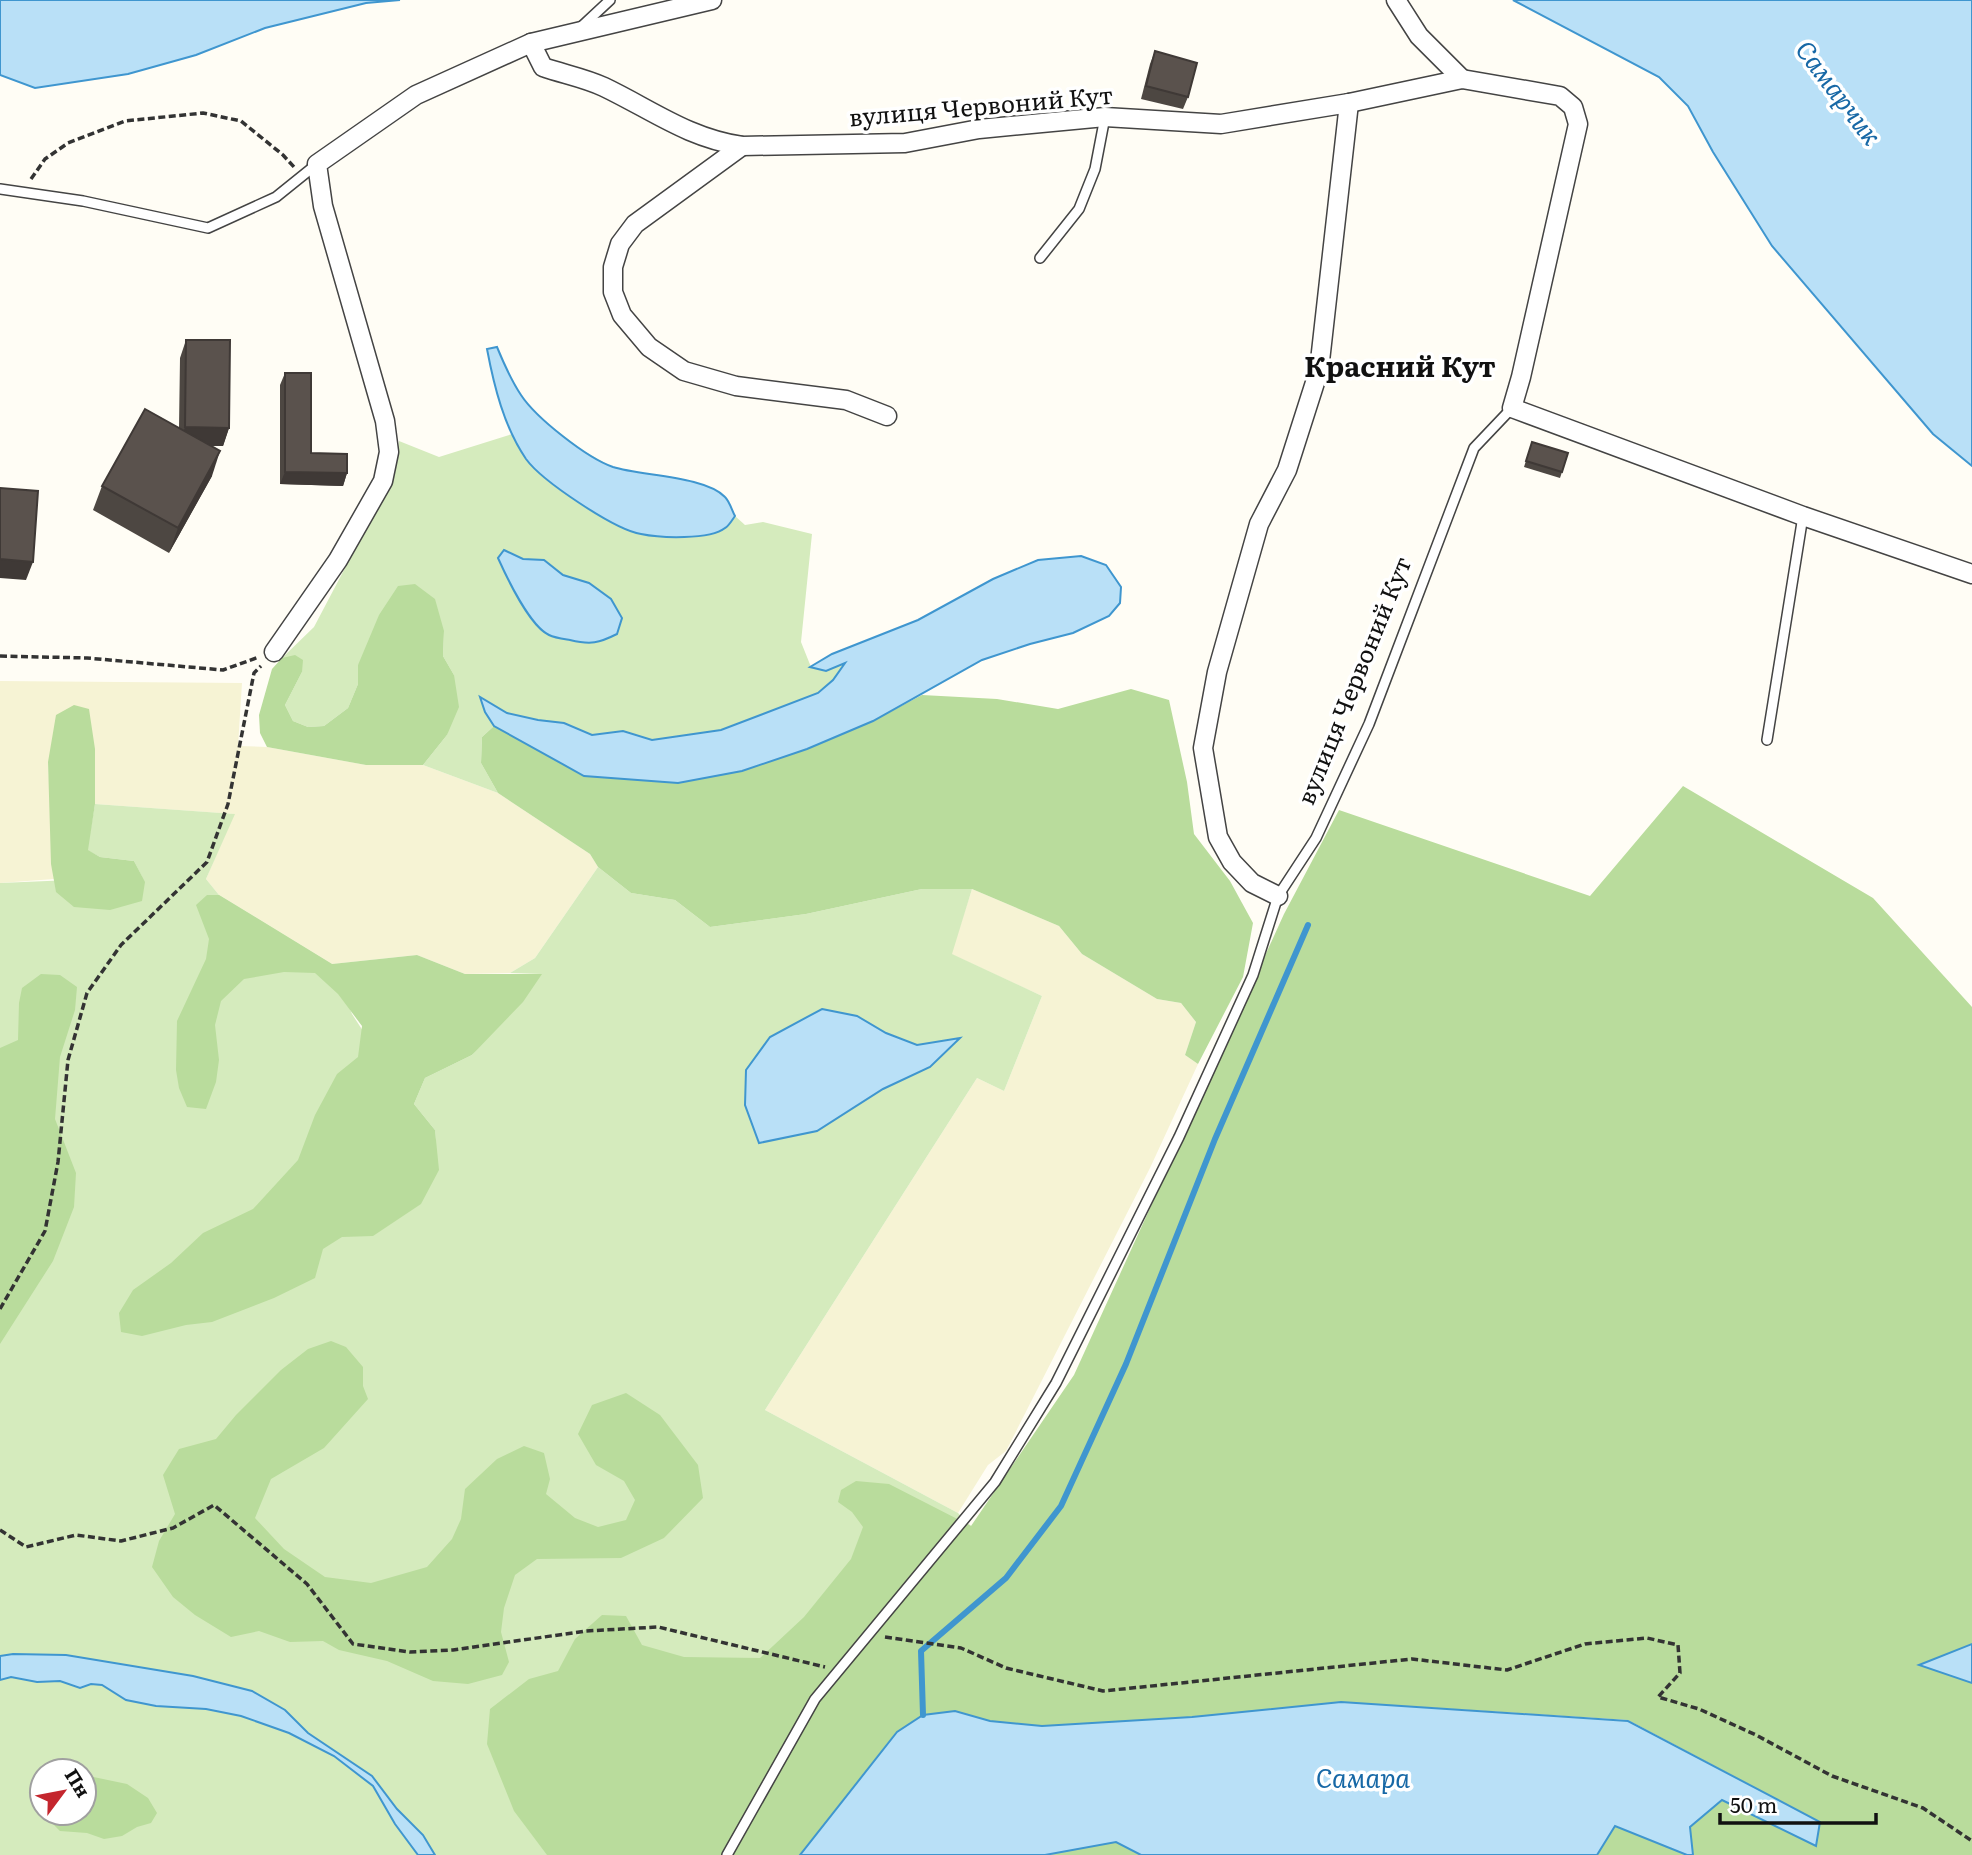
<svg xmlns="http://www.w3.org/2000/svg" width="1972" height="1855" font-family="Literata,serif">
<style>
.farmland{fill:#f6f3d4}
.green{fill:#d5ebbd;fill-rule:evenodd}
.forest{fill:#b9dc9c}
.water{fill:#b9e0f7;stroke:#3f96cf;stroke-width:2}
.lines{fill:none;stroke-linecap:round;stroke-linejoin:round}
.stream{stroke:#3f96cf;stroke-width:6}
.service-casing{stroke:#444;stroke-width:12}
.minor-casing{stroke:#444;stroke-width:21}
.path{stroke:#333;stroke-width:3.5;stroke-dasharray:7 3.5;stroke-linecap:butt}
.service{stroke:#fff;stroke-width:9}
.minor{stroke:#fff;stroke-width:18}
.wall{fill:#4d4742}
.shaded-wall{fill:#3f3936}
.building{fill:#5a524d;stroke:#3f3936;stroke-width:2}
.labels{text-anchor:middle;stroke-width:7;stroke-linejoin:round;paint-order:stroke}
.street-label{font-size:24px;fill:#111;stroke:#fff}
.water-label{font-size:26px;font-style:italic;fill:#1768a6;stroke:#fff}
.quarter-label{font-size:28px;font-weight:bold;fill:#111;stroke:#fff}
</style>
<rect width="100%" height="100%" fill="#fffdf5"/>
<g class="farmland">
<polygon points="0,681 242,683 238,746 267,747 366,765 423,765 498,793 590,854 598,867 535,958 510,973 465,974 417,955 332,964 219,895 206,879 234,814 95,804 95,749 48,762 54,879 0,883"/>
<polygon points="972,889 1059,926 1082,954 1157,999 1181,1003 1196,1022 1185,1055 1198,1064 1150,1168 1006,1451 988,1465 958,1513 765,1410 977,1078 1004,1091 1042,996 951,954"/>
</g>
<g class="green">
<path d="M513,412l42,17 27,21 30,17 -18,45 45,22 54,3 31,-8 11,-13 10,9 18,-3 49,12 -11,108 10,25 35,-5 -13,18 -15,13 -97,37 -40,7 -29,3 -29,-9 -31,4 -28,-12 -26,-3 -31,-7 -26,-16 4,14 9,15 -12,11 -1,26 17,30 -75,-28 24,-30 7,-60 -11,-19 1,-25 -86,34v19l-10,24 -24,18 -16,1 -15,-6 -8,-16 17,-33 -20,-14 32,-31 81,-154 4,-32 40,16 73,-23zM523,559l21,1 19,15 26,8 22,16 11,19z"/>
<path d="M95,804l140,10 -29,65 13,16 113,69 20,50 84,130 -1,-14 -21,-26 11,-26 47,-23 69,-81 -31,-1 25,-15 63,-91 33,26 44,7 35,27 96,-13 116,-25h50l-20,65 90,42 -38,95 -27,-13 -212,332 193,103 13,13 -48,189 32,-4 35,10 52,5 688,48 90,48 93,33h-1913v-972l142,-6 -8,-16 -34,-4 -13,-7zM857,1016l29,17 31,12 42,-7 -29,29 -172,75 -13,-37zM42,1771h42v42h-42z"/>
</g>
<g class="forest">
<polygon points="415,584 435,599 444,631 443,656 454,675 459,707 447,735 423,765 366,765 267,747 260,733 259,715 272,669 282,658 295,655 303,660 302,672 285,705 293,721 308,727 324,726 348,708 358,684 358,665 379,615 398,586"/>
<polygon points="1131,689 1169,700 1187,782 1194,834 1230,881 1253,923 1243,977 1198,1064 1185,1055 1196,1022 1181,1003 1157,999 1082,954 1059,926 972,889 922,889 806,914 710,927 675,900 631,893 598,867 590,854 498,793 481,763 482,737 494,726 584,776 807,749 873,721 922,695 997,699 1058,709"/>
<polygon points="74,705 89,709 95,749 95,804 88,850 100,857 134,861 145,882 142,901 110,910 74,907 56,892 51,864 48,762 56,715"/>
<polygon points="1683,786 1873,898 1972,1007 1972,1855 1693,1855 1690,1827 1722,1800 1816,1845 1820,1822 1628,1720 1341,1702 1192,1717 1042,1726 990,1721 955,1711 923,1715 896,1732 800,1855 547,1855 514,1811 487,1744 490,1709 529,1679 558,1671 575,1639 602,1615 626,1616 642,1645 684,1657 760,1658 804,1617 851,1559 863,1527 852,1512 838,1502 841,1490 856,1481 889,1484 971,1526 1074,1375 1284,914 1339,810 1590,896"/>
<polygon points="207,895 219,895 332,964 417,955 465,974 542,974 523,1002 472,1055 425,1078 414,1104 435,1130 439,1170 421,1204 373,1236 342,1237 323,1249 315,1278 274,1298 212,1322 186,1325 142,1336 121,1332 119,1313 133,1290 171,1263 203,1233 253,1209 298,1160 315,1115 337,1074 358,1057 362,1026 338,994 315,973 284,972 244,979 221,1001 215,1025 219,1060 216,1082 206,1109 187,1107 179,1088 176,1070 177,1021 206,959 209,939 196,905"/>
<polygon points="41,974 60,975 77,987 75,1010 60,1057 55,1119 76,1173 74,1207 53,1261 0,1344 0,1048 18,1040 19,1003 22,988"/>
<polygon points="331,1341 346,1347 363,1367 363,1386 368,1399 324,1448 271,1479 255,1518 284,1549 325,1577 371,1583 427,1567 452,1539 461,1519 465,1489 497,1459 524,1446 544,1453 550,1479 546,1494 575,1518 598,1527 626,1520 635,1500 624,1481 596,1465 578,1434 592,1405 626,1393 660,1415 698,1465 703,1498 664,1538 621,1558 537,1559 515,1575 504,1608 501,1632 509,1662 502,1675 468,1684 433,1681 387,1661 339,1650 323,1641 290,1642 259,1631 231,1637 195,1615 173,1597 152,1567 159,1541 175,1514 163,1475 179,1449 216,1439 236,1415 281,1370 308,1349"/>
<polygon points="84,1775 127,1784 148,1798 157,1813 151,1823 137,1827 122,1836 104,1839 87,1833 60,1831 47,1818 45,1813 84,1813"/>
<polygon points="1615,1826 1687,1855 1597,1855"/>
<polygon points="1117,1842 1141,1855 1045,1855"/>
</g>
<g class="water">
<polygon points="0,0 400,0 366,3 265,28 196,55 128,74 35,88 0,75"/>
<polygon points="1513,0 1972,0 1972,466 1933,434 1772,246 1713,152 1688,106 1659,77"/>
<path d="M497,347c7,17 14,33 24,48 15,23 66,63 92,72 28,9 92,9 112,30 5,5 7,14 10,19 -3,4 -6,10 -10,12 -15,12 -65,10 -84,6 -26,-4 -99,-53 -115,-75 -22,-32 -32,-73 -39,-110z"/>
<path d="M504,550l19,9 21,1 19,15 26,8 22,16 11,19 -5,16c-18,9 -26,11 -47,6 -6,-1 -15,-2 -21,-5 -19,-9 -42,-57 -51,-77z"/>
<polygon points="1081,556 1106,565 1121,587 1120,603 1109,616 1073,633 1030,644 982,660 873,721 807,749 742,771 678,783 584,776 494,726 485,712 480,697 507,713 538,720 564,723 592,735 623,731 652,740 721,730 818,693 833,680 845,663 826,671 810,667 832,654 918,620 993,579 1038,560"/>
<polygon points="822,1009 857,1016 886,1033 917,1045 960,1038 930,1067 883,1089 817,1131 759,1143 745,1105 746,1070 770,1037"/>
<polygon points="1972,1644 1972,1683 1919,1665"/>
<polygon points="13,1654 66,1655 193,1676 252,1691 285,1710 308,1733 372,1776 397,1809 423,1835 435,1855 418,1855 395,1824 373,1786 334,1756 289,1733 241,1716 206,1709 156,1706 126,1700 102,1685 91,1684 80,1688 60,1681 37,1682 11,1677 0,1680 0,1656"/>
<polygon points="1341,1702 1628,1721 1820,1822 1816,1846 1722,1800 1690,1827 1693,1855 1687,1855 1615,1826 1597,1855 1141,1855 1116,1842 1045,1855 800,1855 897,1732 923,1715 955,1711 990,1721 1042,1726 1192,1717"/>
</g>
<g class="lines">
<polyline class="stream" points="923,1715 921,1651 1006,1578 1061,1506 1126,1364 1215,1139 1308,925"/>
<g class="service-casing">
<g id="service">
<polyline points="580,28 610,0"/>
<polyline points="0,189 83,201 208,228 276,197 317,164"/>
<polyline points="1040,258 1079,209 1095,169 1105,117"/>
<polyline points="1767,740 1803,516"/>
<polyline points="727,1855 815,1699 995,1482 1056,1383 1179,1137 1253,975 1278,896 1316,838 1369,724 1474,448 1512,408"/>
</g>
</g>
<g class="minor-casing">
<g id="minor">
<polyline points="1396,0 1419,36 1462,79"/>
<path d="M531,43l12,24c20,7 42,11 61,20 48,23 84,51 138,59l163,-3 74,-14 126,-12 116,7 128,-21 113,-24 98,17 13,11 5,17 -57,253 -9,31 291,108 169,58"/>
<polyline points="742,146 635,224 620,244 613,267 613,292 622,315 649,347 684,371 736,386 846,400 887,416"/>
<polyline points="274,652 338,560 383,481 389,452 385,421 323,206 317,164 416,95 531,43 712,0"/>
<polyline points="1278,896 1252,883 1232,862 1218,837 1203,748 1217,672 1259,524 1287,470 1319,370 1349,103"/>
</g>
</g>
<g class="path">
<polyline points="31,179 45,159 68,143 125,121 203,113 241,121 283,155 294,167"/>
<polyline points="0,656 87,658 223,670 259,657"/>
<polyline points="0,1309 45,1231 58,1162 68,1060 87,993 121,945 207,862 228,804 254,673 261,666"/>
<polyline points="0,1530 26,1547 76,1535 121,1541 173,1528 214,1505 307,1584 353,1644 410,1652 453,1650 586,1631 658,1627 825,1667"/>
<polyline points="885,1637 961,1648 1006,1668 1103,1691 1412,1659 1507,1670 1585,1644 1647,1638 1678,1645 1680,1673 1658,1697 1699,1709 1756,1735 1832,1776 1923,1808 1972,1841"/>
</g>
<use href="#service" class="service"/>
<use href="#minor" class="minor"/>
</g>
<g class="wall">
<polygon points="1155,51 1188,97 1183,109 1141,99 1150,64"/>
<polygon points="186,340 229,428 223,446 210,446 212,476 169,553 93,510 102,486 179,428 180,358"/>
<polygon points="285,373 311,453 347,473 343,486 280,484 280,385"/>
<polygon points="1532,442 1562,472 1560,478 1524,467"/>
</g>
<g class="shaded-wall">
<polygon points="185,427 229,428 223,446 179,445"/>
<polygon points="220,451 212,476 169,553 178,528"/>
<polygon points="285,472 347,473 343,486 280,484"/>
<polygon points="0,559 33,562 26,580 0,578"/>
</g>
<g class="building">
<polygon points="1155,51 1197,63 1188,97 1146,86"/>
<polygon points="186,340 230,340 229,428 185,427"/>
<polygon points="285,373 311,373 311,453 347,454 347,473 285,472"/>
<polygon points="145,409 220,451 178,528 102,486"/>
<polygon points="1532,442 1568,453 1562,472 1526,461"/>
<polygon points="0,488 38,491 33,562 0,559"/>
</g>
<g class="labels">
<g class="street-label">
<text transform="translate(981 107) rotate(-5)" y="8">вулиця Червоний Кут</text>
<text transform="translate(1355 681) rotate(-68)" y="8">вулиця Червоний Кут</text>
</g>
<g class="water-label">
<text transform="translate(1838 93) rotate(53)" y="9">Самарчик</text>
<text x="1363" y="1788">Самара</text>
</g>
<g class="quarter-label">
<text x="1400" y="377">Красний Кут</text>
</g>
</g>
<g transform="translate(63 1792) rotate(58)"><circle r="33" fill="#ffffff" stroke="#a0a0a0" stroke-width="2"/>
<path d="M0-5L12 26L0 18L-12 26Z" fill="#c4262e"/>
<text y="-10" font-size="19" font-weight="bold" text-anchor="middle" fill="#111111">Пн</text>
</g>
<path d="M1720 1813v10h156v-10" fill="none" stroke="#111111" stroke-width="3.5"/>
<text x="1730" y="1813" font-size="21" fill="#111111" stroke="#ffffff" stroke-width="5" paint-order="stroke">50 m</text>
</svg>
